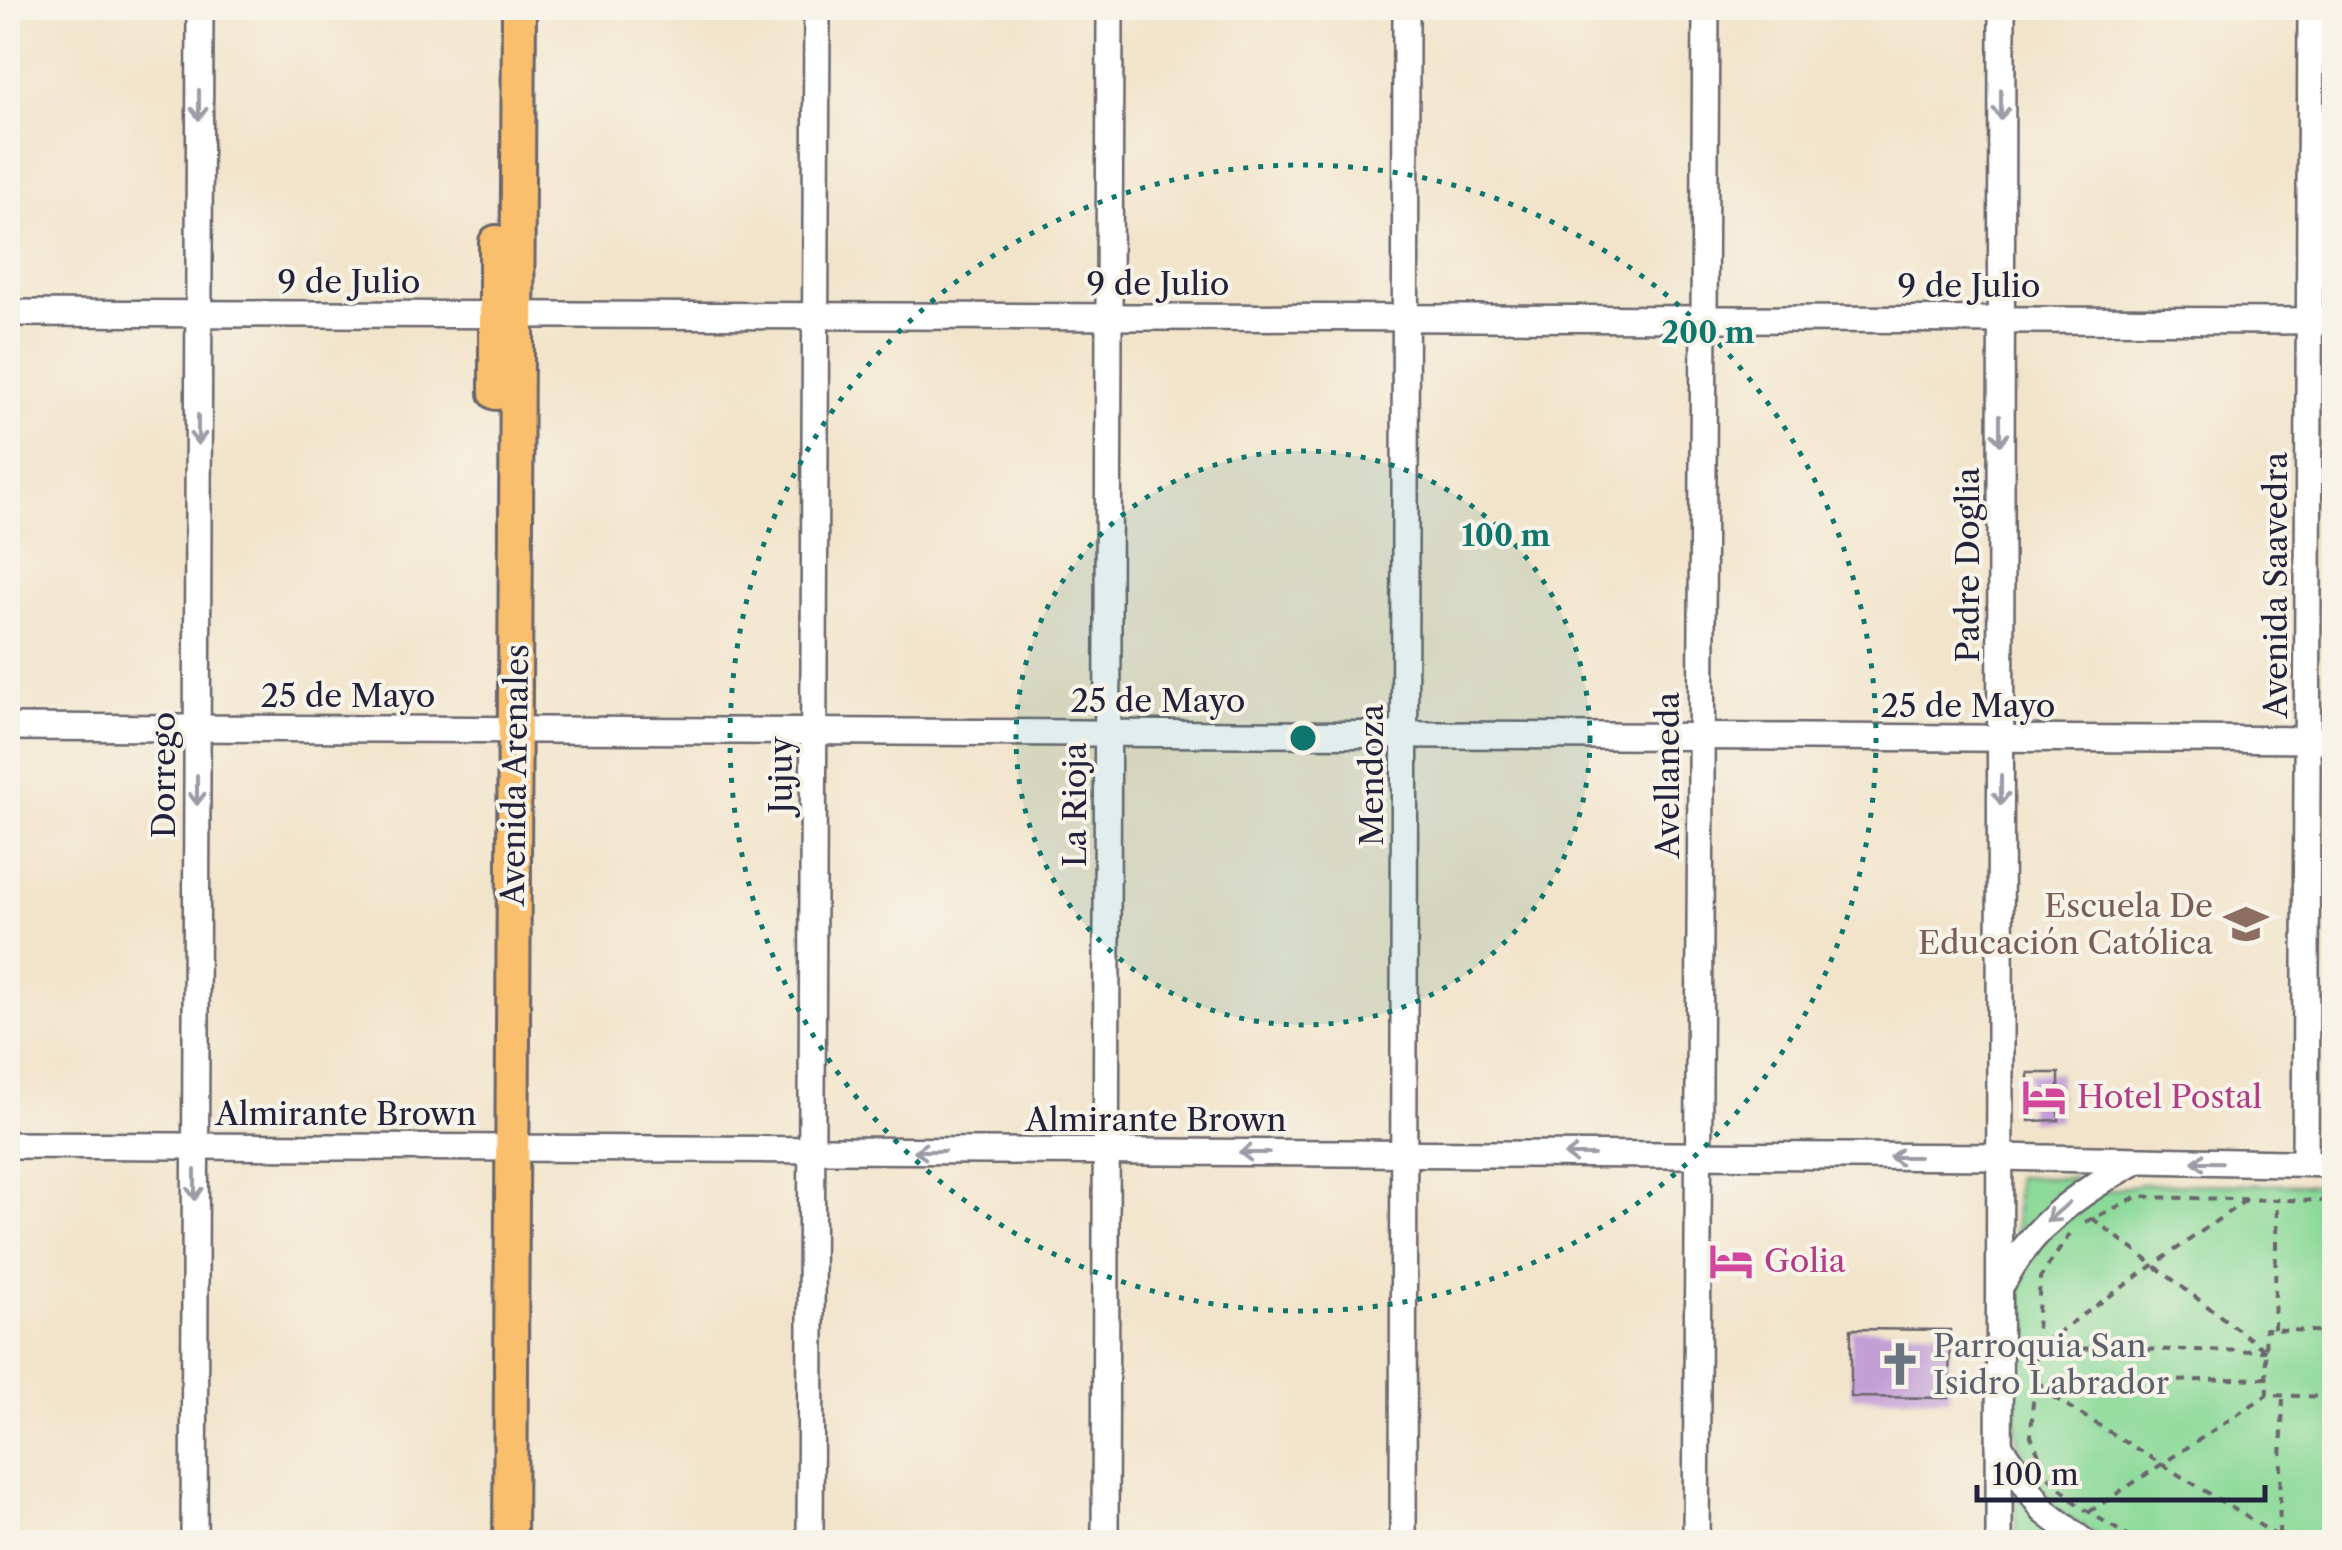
<svg xmlns="http://www.w3.org/2000/svg" width="2342" height="1550" font-family="'Libre Caslon Text',serif">
<style>
.green{fill:#8ad998;stroke:#567e6a;stroke-width:2.5}
.building{fill:#c39fd6}
.lines{fill:none;stroke-linecap:round;stroke-linejoin:round}
.minor-casing{stroke:#6b666d;stroke-width:30}
.major-casing{stroke:#6b666d;stroke-width:38}
.path{stroke:#6b666d;stroke-width:4;stroke-dasharray:8 8;stroke-linecap:butt}
.minor{stroke:#fff;stroke-width:25}
.major{stroke:#f9bf6d;stroke-width:32}
.oneway{stroke:#9c9ca7}
.ring{fill:none;stroke:#0f766e;stroke-width:5;stroke-dasharray:5 10}
.labels{text-anchor:middle;stroke-width:8;stroke-linejoin:round;paint-order:stroke}
.street-label{font-size:32px;fill:#22223b;stroke:#f7f3e8}
.education-label{font-size:32px;fill:#785e54;stroke:#f7f3e8;text-anchor:end}
.hotel-label{font-size:32px;fill:#b23c85;stroke:#f7f3e8;text-anchor:start}
.worship-label{font-size:32px;fill:#5b616d;stroke:#f7f3e8;text-anchor:start}
.centre{fill:#0f766e;stroke:#f7f3e8;stroke-width:5}
.ring-label{font-size:30px;text-anchor:middle;font-weight:bold;fill:#0f766e;stroke:#f7f3e8;stroke-width:8;stroke-linejoin:round;paint-order:stroke}
</style>
<rect width="100%" height="100%" fill="#f7f3e8"/>
<filter id="ink" filterUnits="userSpaceOnUse"><feTurbulence type="fractalNoise" baseFrequency=".01" numOctaves="2"/><feDisplacementMap in="SourceGraphic" scale="20" xChannelSelector="R" yChannelSelector="G"/><feConvolveMatrix kernelMatrix="1 2 1 2 8 2 1 2 1" color-interpolation-filters="sRGB"/></filter>
<filter id="wash" filterUnits="userSpaceOnUse"><feTurbulence type="fractalNoise" baseFrequency=".0048" numOctaves="4" result="noise"/><feDisplacementMap in="SourceGraphic" scale="40" xChannelSelector="R" yChannelSelector="G"/><feGaussianBlur stdDeviation="2.25" result="paint"/><feColorMatrix in="noise" values="0 0 0 0 0 0 0 0 0 0 0 0 0 0 0 0 0 1.4 0 .05"/><feComposite in="paint" operator="in"/></filter>
<g filter="url(#wash)">
<rect width="100%" height="100%" fill="#f2e4ca"/>
<g class="green">
<polygon points="2016,1177 2074,1178 2016,1240"/>
<polygon points="2142,1184 2334,1185 2334,1542 2107,1542 2057,1511 2025,1462 2016,1431 2017,1322 2019,1291 2030,1259 2043,1237 2101,1192"/>
<polygon points="2014,1490 2039,1523 2062,1542 2016,1542"/>
</g>
<g id="blocks">
<g class="building">
<polygon points="2028,1073 2059,1073 2059,1120 2029,1121"/>
<polygon points="1851,1329 1950,1330 1949,1398 1851,1397"/>
</g>
</g>
</g>
<g filter="url(#ink)">
<use href="#blocks" fill-opacity="0" stroke="#6b666d" stroke-width="2.5"/>
<g class="lines">
<g class="minor-casing">
<g id="minor">
<polyline points="8,313 2334,321"/>
<polyline points="8,727 2334,740"/>
<polyline points="8,1145 2001,1157 2334,1164"/>
<polyline points="2305,1163 2311,8"/>
<path d="M2003,1282c30,-57 75,-89 130,-119"/>
<polyline points="1999,1445 2044,1511 2084,1542"/>
<polyline points="194,1542 200,8"/>
<polyline points="810,1542 817,8"/>
<polyline points="1105,1542 1110,8"/>
<polyline points="1403,1542 1406,8"/>
<polyline points="1696,1542 1706,8"/>
<polyline points="1999,1542 2002,8"/>
</g>
</g>
<g class="major-casing">
<g id="major">
<polyline points="496,393 496,242"/>
<polyline points="510,1542 519,8"/>
</g>
</g>
<g class="path">
<polyline points="2246,1200 2036,1348 2266,1351"/>
<polyline points="2092,1218 2266,1351"/>
<polyline points="2085,1222 2138,1197 2334,1201"/>
<polyline points="2070,1234 2040,1278 2031,1436 2048,1476 2078,1505 2134,1540 2334,1536"/>
<polyline points="2274,1329 2277,1201"/>
<polyline points="2331,1332 2334,1202"/>
<polyline points="2334,1332 2265,1329 2267,1395 2334,1397"/>
<polyline points="2267,1378 2034,1385 2279,1537"/>
<polyline points="2089,1512 2267,1395"/>
<polyline points="2279,1535 2283,1395"/>
<polyline points="2328,1536 2331,1397"/>
</g>
<use href="#minor" class="minor"/>
<use href="#major" class="major"/>
</g>
<defs><path id="oneway-shaft" d="M-6 0H5M1.5-3L5.5 0L1.5 3" fill="none" stroke-width="1.6" stroke-linecap="round" stroke-linejoin="round" transform="scale(2.5)"/></defs>
<g class="oneway">
<use href="#oneway-shaft" transform="translate(199 105) rotate(90)"/>
<use href="#oneway-shaft" transform="translate(2001 105) rotate(90)"/>
<use href="#oneway-shaft" transform="translate(198 430) rotate(90)"/>
<use href="#oneway-shaft" transform="translate(2000 430) rotate(90)"/>
<use href="#oneway-shaft" transform="translate(197 790) rotate(90)"/>
<use href="#oneway-shaft" transform="translate(2001 790) rotate(90)"/>
<use href="#oneway-shaft" transform="translate(929 1151) rotate(-180)"/>
<use href="#oneway-shaft" transform="translate(1254 1153) rotate(-180)"/>
<use href="#oneway-shaft" transform="translate(1579 1155) rotate(-180)"/>
<use href="#oneway-shaft" transform="translate(1904 1157) rotate(-180)"/>
<use href="#oneway-shaft" transform="translate(2207 1162) rotate(-179)"/>
<use href="#oneway-shaft" transform="translate(195 1185) rotate(90)"/>
<use href="#oneway-shaft" transform="translate(2058 1212) rotate(139)"/>
</g>
</g>
<circle cx="1303" cy="738" r="287" fill="#0f766e" fill-opacity=".12"/>
<g class="ring">
<circle cx="1303" cy="738" r="287"/>
<circle cx="1303" cy="738" r="573"/>
</g>
<defs>
<g id="school-bare" transform="scale(3.45)"><path d="M0-5L7-2L0 1L-7-2ZM-4 1L0 2.5L4 1V4Q0 6-4 4Z" fill="#8d6e63" stroke="#f7f3e8" stroke-width="2.5" paint-order="stroke"/></g>
<g id="hotel-bare" transform="scale(3.45)"><path d="M-6-4.5h1.5V1H6V5H4.5V3h-9V5H-6ZM-4 0a1.8 1.8 0 1 1 3.6 0ZM.5 0V-2.5h3Q6-2.5 6 0Z" fill="#d1479c" stroke="#f7f3e8" stroke-width="2.5" paint-order="stroke"/></g>
<g id="church-bare" transform="scale(3.45)"><path d="M-1.2-6h2.4v3.5h3.3v2.4h-3.3V6h-2.4V-.1h-3.3v-2.4h3.3Z" fill="#6b7280" stroke="#f7f3e8" stroke-width="2.5" paint-order="stroke"/></g>
</defs>
<g fill-rule="evenodd">
<use href="#school-bare" x="2246" y="924"/>
<use href="#hotel-bare" x="2044" y="1097"/>
<use href="#hotel-bare" x="1731" y="1261"/>
<use href="#church-bare" x="1900" y="1364"/>
</g>
<g class="labels">
<g class="street-label">
<text x="349" y="293">9 de Julio</text>
<text x="1158" y="295">9 de Julio</text>
<text x="1969" y="297">9 de Julio</text>
<text transform="translate(1968 565) rotate(-90)" y="11">Padre Doglia</text>
<text transform="translate(2276 585) rotate(-90)" y="11">Avenida Saavedra</text>
<text x="348" y="707">25 de Mayo</text>
<text x="1158" y="712">25 de Mayo</text>
<text x="1968" y="717">25 de Mayo</text>
<text transform="translate(164 775) rotate(-90)" y="11">Dorrego</text>
<text transform="translate(515 775) rotate(-89)" y="11">Avenida Arenales</text>
<text transform="translate(781 775) rotate(-90)" y="11">Jujuy</text>
<text transform="translate(1372 775) rotate(-90)" y="11">Mendoza</text>
<text transform="translate(1668 775) rotate(-90)" y="11">Avellaneda</text>
<text transform="translate(1075 805) rotate(-90)" y="11">La Rioja</text>
<text x="346" y="1125">Almirante Brown</text>
<text x="1156" y="1131">Almirante Brown</text>
</g>
<g class="education-label">
<text x="2213" y="917">Escuela De<tspan x="2213" dy="37">Educación Católica</tspan></text>
</g>
<g class="hotel-label">
<text x="2077" y="1108">Hotel Postal</text>
<text x="1764" y="1272">Golia</text>
</g>
<g class="worship-label">
<text x="1933" y="1357">Parroquia San<tspan x="1933" dy="37">Isidro Labrador</tspan></text>
</g>
</g>
<circle cx="1303" cy="738" r="15" class="centre"/>
<g class="ring-label">
<text x="1708" y="343">200 m</text>
<text x="1506" y="546">100 m</text>
</g>
<rect width="2342" height="1550" fill="none" stroke="#f7f3e8" stroke-width="40"/>
<path d="M1977 1485v15h288v-15" fill="none" stroke="#22223b" stroke-width="5"/>
<text x="1992" y="1485" font-size="30" fill="#22223b" stroke="#f7f3e8" stroke-width="8" paint-order="stroke">100 m</text>
</svg>
